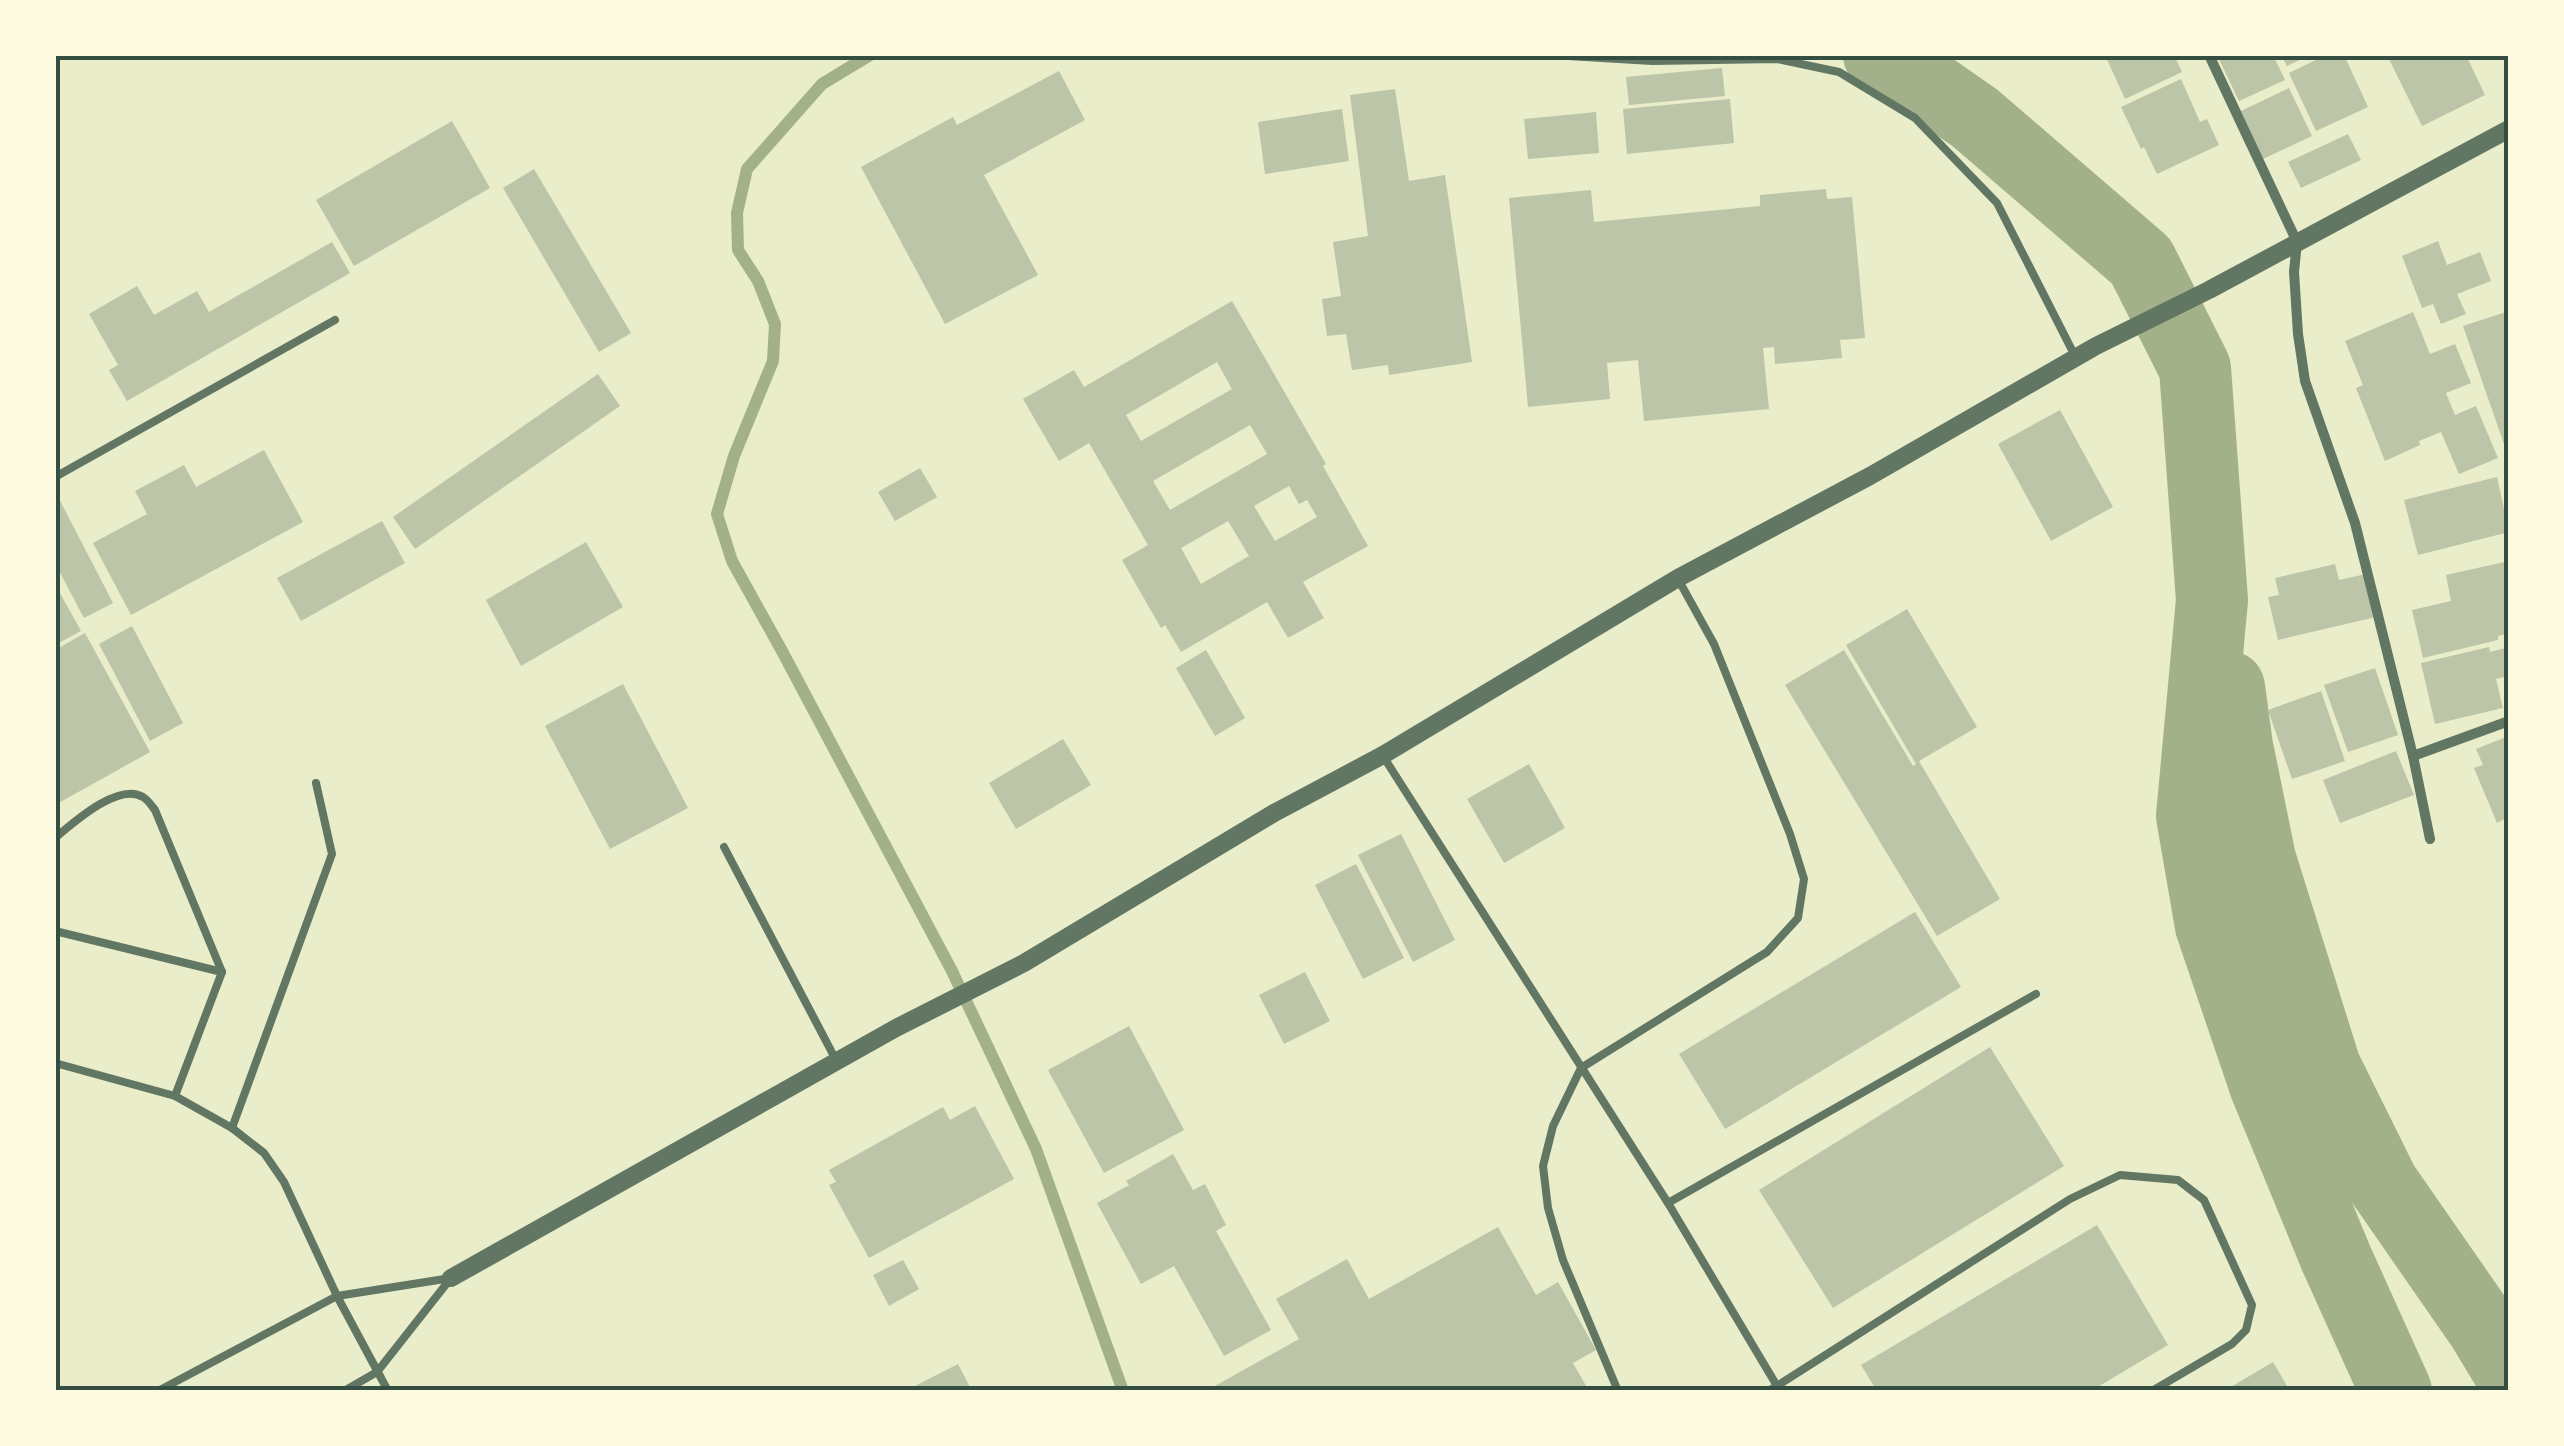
<svg xmlns="http://www.w3.org/2000/svg" width="2564" height="1446" font-family="Inter,sans-serif">
<style>
.lines{fill:none;stroke-linecap:round;stroke-linejoin:round}
.stream{stroke:#a3b18a;stroke-width:12}
.river{stroke:#a3b18a;stroke-width:72}
.building{fill:#bcc5a7;fill-rule:evenodd}
.service{stroke:#617663;stroke-width:8}
.minor{stroke:#617663;stroke-width:10}
.tertiary{stroke:#617663;stroke-width:18}
.neatline{fill:none;stroke:#344e41;stroke-width:4}
</style>
<rect width="100%" height="100%" fill="#e9edc9"/>
<g class="lines">
<polyline class="stream" points="870,55 822,84 747,169 737,213 738,250 758,281 775,324 773,361 734,456 717,514 732,561 782,651 952,971 1036,1149 1123,1391"/>
<g class="river">
<polyline points="1879,55 1889,58 1975,118 2141,261 2195,368 2212,600 2192,816 2211,926 2265,1085 2336,1258 2396,1391"/>
<polyline points="2229,687 2237,746 2260,859 2325,1067 2383,1184 2483,1328 2509,1371"/>
</g>
</g>
<g class="building">
<polygon points="2105,55 2174,55 2182,72 2125,99"/>
<polygon points="2217,55 2273,55 2285,80 2239,101"/>
<polygon points="2281,55 2310,55 2287,66"/>
<polygon points="2326,55 2344,55 2368,107 2316,131 2289,73"/>
<polygon points="2387,55 2466,55 2485,95 2422,126"/>
<polygon points="1722,68 1725,96 1629,105 1626,77"/>
<polygon points="1059,71 1085,120 984,175 1038,275 945,324 861,167 953,117 957,125"/>
<polygon points="2181,79 2200,122 2207,119 2219,145 2157,174 2144,147 2141,149 2121,107"/>
<polygon points="2289,88 2312,136 2263,159 2241,111"/>
<polygon points="1395,89 1409,181 1445,175 1472,362 1389,375 1388,365 1352,370 1346,334 1327,336 1322,299 1341,296 1333,242 1368,236 1350,95"/>
<polygon points="1730,99 1734,143 1627,154 1623,109"/>
<polygon points="1342,109 1349,161 1265,174 1258,122"/>
<polygon points="1596,112 1599,153 1528,159 1524,119"/>
<polygon points="452,121 490,188 354,266 316,200"/>
<polygon points="2348,134 2361,160 2301,188 2288,162"/>
<polygon points="534,169 631,333 599,352 503,188"/>
<polygon points="1826,189 1827,199 1852,197 1865,338 1840,340 1842,358 1775,364 1774,347 1763,348 1769,409 1644,421 1638,360 1607,363 1610,399 1528,407 1509,198 1591,190 1594,222 1760,206 1760,195"/>
<polygon points="2438,241 2447,265 2480,252 2491,281 2457,294 2466,314 2441,324 2433,304 2422,308 2402,256"/>
<polygon points="332,242 350,273 127,401 109,370 118,365 89,314 137,286 154,315 197,291 209,312"/>
<path d="M1232,301l94,163 -3,2 45,80 -65,36 21,36 -36,20 -21,-36 -86,50 -16,-27 -4,3 -39,-68 26,-15 -59,-102 -30,18 -36,-62 51,-29 10,17zM1217,362l15,27 -91,52 -15,-26zM1250,425l17,29 -97,56 -17,-29zM1289,486l10,18 8,-4 10,17 -42,24 -21,-35zM1228,521l21,35 -48,28 -20,-36z"/>
<polygon points="2509,311 2509,449 2506,450 2463,326"/>
<polygon points="2413,312 2430,354 2455,344 2471,383 2446,393 2455,415 2476,406 2498,458 2459,474 2441,432 2419,441 2420,445 2385,461 2356,388 2363,385 2345,341"/>
<polygon points="598,374 620,406 415,549 393,517"/>
<polygon points="2060,410 2113,507 2051,541 1998,444"/>
<polygon points="264,450 303,522 131,615 93,543 147,514 135,491 184,465 196,487"/>
<polygon points="920,468 937,497 895,521 878,492"/>
<polygon points="2497,477 2509,532 2418,555 2404,500"/>
<polygon points="55,491 113,603 84,618 57,567 55,567"/>
<polygon points="382,521 405,563 301,621 277,578"/>
<polygon points="586,542 623,607 521,666 486,600"/>
<polygon points="2509,561 2509,633 2498,636 2498,640 2423,658 2412,610 2451,601 2446,575"/>
<polygon points="2335,564 2339,580 2366,574 2376,617 2278,640 2268,597 2279,595 2275,578"/>
<polygon points="55,584 81,631 55,645"/>
<polygon points="1907,609 1977,727 1919,761 2000,899 1937,936 1785,685 1844,650 1913,766 1916,764 1846,645"/>
<polygon points="132,626 183,723 150,741 99,644"/>
<polygon points="85,633 150,752 55,805 55,650"/>
<polygon points="2489,647 2490,652 2509,647 2509,676 2496,679 2503,708 2435,724 2421,663"/>
<polygon points="1206,650 1245,718 1215,736 1176,668"/>
<polygon points="2375,668 2398,735 2348,752 2324,685"/>
<polygon points="623,684 688,808 610,849 545,726"/>
<polygon points="2321,691 2345,761 2292,779 2268,710"/>
<polygon points="2506,737 2509,745 2509,817 2497,823 2474,768 2483,765 2476,749"/>
<polygon points="1063,739 1091,785 1016,829 989,783"/>
<polygon points="2396,751 2414,795 2340,823 2323,780"/>
<polygon points="1529,764 1565,828 1504,863 1467,799"/>
<polygon points="1401,834 1455,940 1413,962 1358,855"/>
<polygon points="1356,864 1404,958 1363,979 1315,885"/>
<polygon points="1915,912 1961,987 1725,1129 1679,1054"/>
<polygon points="1305,972 1330,1021 1284,1044 1259,995"/>
<polygon points="1129,1026 1184,1130 1104,1173 1048,1070"/>
<polygon points="1990,1047 2064,1166 1833,1308 1759,1190"/>
<polygon points="975,1106 1014,1179 869,1258 829,1185 836,1182 829,1170 943,1107 950,1120"/>
<polygon points="1173,1154 1193,1190 1205,1184 1226,1225 1216,1231 1271,1330 1224,1356 1174,1266 1141,1284 1097,1203 1129,1185 1126,1181"/>
<polygon points="2097,1225 2168,1345 2091,1391 1877,1391 1861,1365"/>
<polygon points="1498,1227 1536,1295 1558,1282 1596,1350 1573,1363 1589,1391 1206,1391 1299,1339 1276,1299 1347,1259 1369,1299"/>
<polygon points="903,1260 919,1289 889,1306 873,1275"/>
<polygon points="2273,1362 2290,1391 2224,1391"/>
<polygon points="958,1364 972,1391 905,1391"/>
</g>
<g class="lines">
<g class="service">
<polyline points="1551,55 1652,61 1777,59 1839,72 1915,118 1997,203 2076,358"/>
<polyline points="55,477 335,320"/>
<polyline points="1383,756 1668,1203 1777,1386 2070,1199 2120,1175 2178,1180 2204,1200 2252,1305 2246,1330 2232,1344 2152,1391"/>
<path d="M55,838c18,-15 63,-56 88,-41 4,2 9,9 12,13l67,162 -47,124"/>
<polyline points="724,847 837,1062"/>
<polyline points="55,931 222,972"/>
<polyline points="55,1063 175,1096 232,1128 264,1153 284,1182 337,1296 388,1391"/>
<polyline points="232,1128 332,854 316,783"/>
<polyline points="1668,1203 2036,994"/>
<polyline points="158,1391 337,1296 451,1278 377,1372 344,1391"/>
<polyline points="1618,1391 1563,1260 1548,1208 1543,1166 1553,1126 1581,1068 1767,952 1798,918 1804,879 1790,834 1714,644 1678,579"/>
<polyline points="1768,1391 1777,1386 1780,1391"/>
</g>
<g class="minor">
<polyline points="2209,55 2297,242 2294,272 2298,334 2305,381 2355,523 2413,756 2430,839"/>
<polyline points="2413,756 2509,721"/>
</g>
<polyline class="tertiary" points="451,1278 896,1028 1024,963 1274,813 1383,755 1678,578 1870,476 2096,346 2209,290 2509,129"/>
</g>
<rect width="2564" height="1446" fill="none" stroke="#fefae0" stroke-width="115"/>
<rect x="58" y="58" width="2448" height="1330" class="neatline"/>
</svg>
